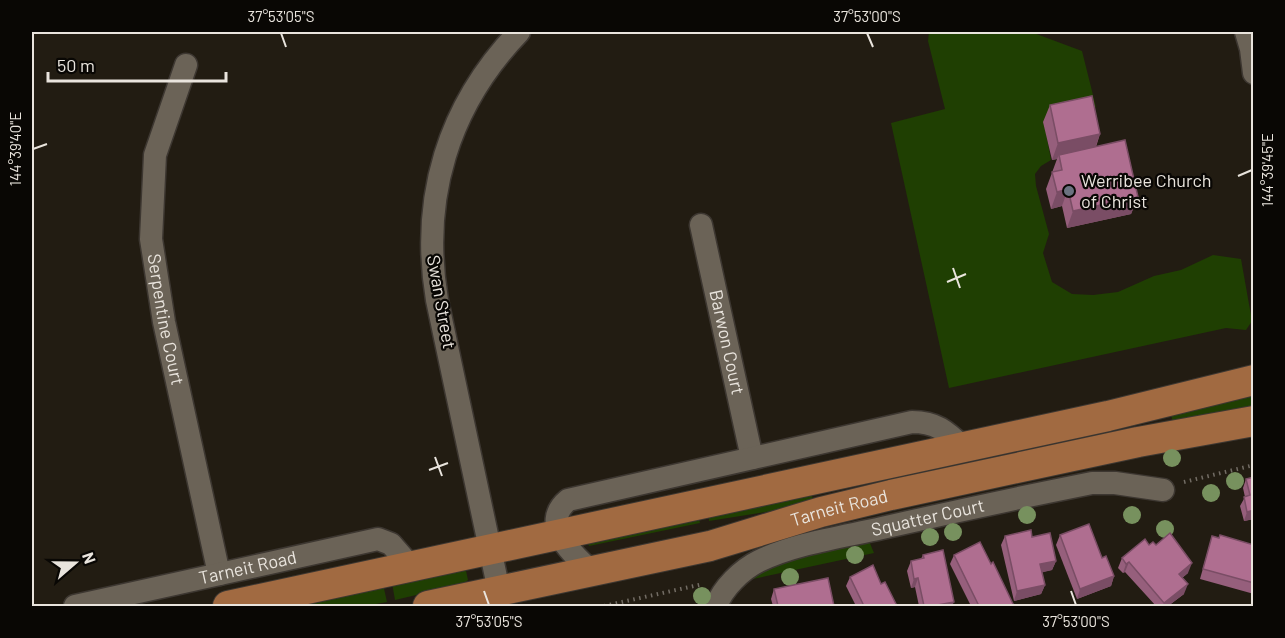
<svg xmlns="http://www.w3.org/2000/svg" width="1285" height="638" font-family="Barlow,sans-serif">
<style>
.green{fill:#1f3f02}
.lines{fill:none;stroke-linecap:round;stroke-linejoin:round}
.minor-casing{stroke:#3d3731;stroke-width:25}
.major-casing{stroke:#3d3731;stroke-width:32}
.path{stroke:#726c64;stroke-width:4;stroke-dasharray:1.5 4.5;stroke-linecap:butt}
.minor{stroke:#6b6357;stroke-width:22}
.major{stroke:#a16a41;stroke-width:30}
.tree{fill:#77915e}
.wall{fill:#965f7c}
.shaded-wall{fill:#7a4d65}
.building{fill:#af6e90;stroke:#7a4d65;stroke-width:1.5}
.ticks{fill:none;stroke:#e9e4dd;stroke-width:2}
.worship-dot{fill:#6b7280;stroke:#090704;stroke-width:2}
.labels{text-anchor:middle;stroke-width:4.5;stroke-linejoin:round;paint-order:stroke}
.poi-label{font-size:18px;fill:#e9e4dd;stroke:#090704;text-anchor:start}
.street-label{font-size:18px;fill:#e9e4dd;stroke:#090704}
.neatline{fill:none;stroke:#e9e4dd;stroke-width:2}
.ticks-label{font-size:15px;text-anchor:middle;fill:#e9e4dd}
</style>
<rect width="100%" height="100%" fill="#221c12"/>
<g class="green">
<polygon points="929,32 1031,32 1082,51 1096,107 1067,112 1044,122 1051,160 1041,166 1035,174 1036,186 1049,234 1043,253 1052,282 1072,294 1093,295 1118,292 1154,276 1181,270 1213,255 1241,259 1252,321 1246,330 1226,328 949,388 891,123 945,109 928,41"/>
<polygon points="1253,393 1253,408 1173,422 1171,415"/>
<polygon points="812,493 813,501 784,509 709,521 709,515"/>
<polygon points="698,516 700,523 589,546 587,540"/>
<polygon points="869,541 874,553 753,579 753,575 781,561"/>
<polygon points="465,566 468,580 463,584 395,600 392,583"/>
<polygon points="383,584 387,602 365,606 308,606 307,600"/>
</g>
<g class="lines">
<g class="minor-casing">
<g id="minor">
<polyline points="1246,32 1251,49 1254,73"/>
<path id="s1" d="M186,65l-31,90 -4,84 13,83 55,252"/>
<path id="s2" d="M701,225l51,233"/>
<path d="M591,571c-19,-17 -52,-47 -23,-71l344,-78c24,0 34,9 51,25"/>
<path d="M499,591l-62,-291c-17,-102 11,-194 82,-268"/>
<path id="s3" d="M75,606l303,-67 13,5 20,23"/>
<path id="s4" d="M716,606c7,-18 25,-36 43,-45 38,-18 83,-24 123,-33 70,-16 140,-31 210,-45h23l48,7"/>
</g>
</g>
<g class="major-casing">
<g id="major">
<polyline points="228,606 1108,416 1254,380"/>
<path id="s5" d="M428,606l282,-60 111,-34 70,-17 247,-53 116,-21"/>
</g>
</g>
<g class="path">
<polyline points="1184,482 1254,465"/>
<polyline points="604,606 703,584"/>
</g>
<use href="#minor" class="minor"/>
<use href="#major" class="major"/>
</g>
<g class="tree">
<circle cx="1172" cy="458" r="9"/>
<circle cx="1235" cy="481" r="9"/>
<circle cx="1211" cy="493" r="9"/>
<circle cx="1027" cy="515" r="9"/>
<circle cx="1132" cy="515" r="9"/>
<circle cx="1165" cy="529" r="9"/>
<circle cx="953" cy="532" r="9"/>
<circle cx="930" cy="537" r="9"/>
<circle cx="855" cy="555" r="9"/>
<circle cx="790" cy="577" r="9"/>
<circle cx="702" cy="596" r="9"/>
</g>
<g class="wall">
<polygon points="1050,105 1100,134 1096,147 1138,197 1131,214 1067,228 1062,206 1051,209 1046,189 1057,159 1052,160 1043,122"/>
<polygon points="1254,477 1254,519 1244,521 1240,506 1245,497 1243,488 1246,479"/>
<polygon points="1060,535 1102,558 1114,576 1111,586 1077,599 1056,545"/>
<polygon points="1005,536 1056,561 1052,570 1042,572 1045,585 1041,594 1014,601 1001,545"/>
<polygon points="1212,536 1254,545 1254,594 1200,579"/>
<polygon points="1149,545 1156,545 1188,573 1182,578 1184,594 1168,606 1156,606 1125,572 1123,573 1118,568 1122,558"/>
<polygon points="923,555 952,606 919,606 915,587 911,588 907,571 911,561 921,559"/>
<polygon points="954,555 991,564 1014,606 971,606 950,564"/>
<polygon points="850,577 881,584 897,606 856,606 846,586"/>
<polygon points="774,589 834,606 773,606 771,599"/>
</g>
<g class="shaded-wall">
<polygon points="1100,134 1094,151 1059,155 1057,159 1052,160 1058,143"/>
<polygon points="1068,189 1062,206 1051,209 1057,192"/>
<polygon points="1138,197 1131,214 1067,228 1073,211"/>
<polygon points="1254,510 1254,519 1244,521 1247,512"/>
<polygon points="1056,561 1052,570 1036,574 1040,564"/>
<polygon points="1129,562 1125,572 1123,573 1126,564"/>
<polygon points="1192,563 1188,573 1176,583 1179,574"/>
<polygon points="1114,576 1111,586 1077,599 1080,589"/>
<polygon points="918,578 915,587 911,588 914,579"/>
<polygon points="1188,584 1184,594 1168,606 1163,606 1164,603"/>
<polygon points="1045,585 1041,594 1014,601 1017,591"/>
<polygon points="954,602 952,606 932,606"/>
</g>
<g class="building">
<polygon points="1092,96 1100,134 1058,143 1050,105"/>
<polygon points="1125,140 1138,197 1073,211 1068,189 1057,192 1052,172 1062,170 1059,155"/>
<polygon points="1254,477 1254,510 1247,512 1244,497 1250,495 1246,479"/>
<polygon points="1089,524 1102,558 1106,556 1114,576 1080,589 1060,535"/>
<polygon points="1031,530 1032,537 1050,533 1056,561 1040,564 1045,585 1017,591 1005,536"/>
<polygon points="1170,533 1192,563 1179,574 1188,584 1164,603 1129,562 1126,564 1122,558 1145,539 1149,545 1153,542 1156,545"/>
<polygon points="1220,535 1254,545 1254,583 1203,569 1212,536 1219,538"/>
<polygon points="980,542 991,564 993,562 1014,606 979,606 954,555"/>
<polygon points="943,550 954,602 932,606 924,606 918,578 914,579 911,561 924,558 923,555"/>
<polygon points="873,565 881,584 885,582 897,606 864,606 850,577"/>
<polygon points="828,578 834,606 778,606 774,589"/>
</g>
<path class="ticks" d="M281,33l5,14M867,33l6,14M33,149l14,-5M1238,176l14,-6M953,268l7,20M947,282l19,-8M435,457l7,19M429,470l19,-7M484,591l5,14M1071,591l5,14"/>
<circle class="worship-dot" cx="1069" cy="191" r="6"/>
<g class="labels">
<g class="poi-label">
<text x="1081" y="187">Werribee Church<tspan x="1081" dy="21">of Christ</tspan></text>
</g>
<g class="street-label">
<text transform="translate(441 302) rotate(80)" y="6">Swan Street</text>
<text dy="6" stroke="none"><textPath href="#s1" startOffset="261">Serpentine Court</textPath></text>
<text dy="6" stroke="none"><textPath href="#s2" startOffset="120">Barwon Court</textPath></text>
<text dy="6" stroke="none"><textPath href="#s5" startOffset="423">Tarneit Road</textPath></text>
<text dy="6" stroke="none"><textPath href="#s4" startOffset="238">Squatter Court</textPath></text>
<text dy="6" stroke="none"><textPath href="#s3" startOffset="177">Tarneit Road</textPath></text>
</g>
</g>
<rect width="1285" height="638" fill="none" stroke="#090704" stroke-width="66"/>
<g transform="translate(75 563) rotate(70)" stroke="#090704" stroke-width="4.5" paint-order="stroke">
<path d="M0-4.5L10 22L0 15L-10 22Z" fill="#e9e4dd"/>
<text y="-9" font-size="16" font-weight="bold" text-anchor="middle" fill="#e9e4dd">N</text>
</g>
<path d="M48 72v9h178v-9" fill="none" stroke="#e9e4dd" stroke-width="3"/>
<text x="57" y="72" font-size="18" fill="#e9e4dd" stroke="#090704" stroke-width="4.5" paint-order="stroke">50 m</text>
<rect x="33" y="33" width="1219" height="572" class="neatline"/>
<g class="ticks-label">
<text x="281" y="22">37°53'05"S</text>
<text x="867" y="22">37°53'00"S</text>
<text transform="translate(16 149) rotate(-90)" y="5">144°39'40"E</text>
<text transform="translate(1268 170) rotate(-90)" y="5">144°39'45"E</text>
<text x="489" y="627">37°53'05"S</text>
<text x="1076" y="627">37°53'00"S</text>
</g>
</svg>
